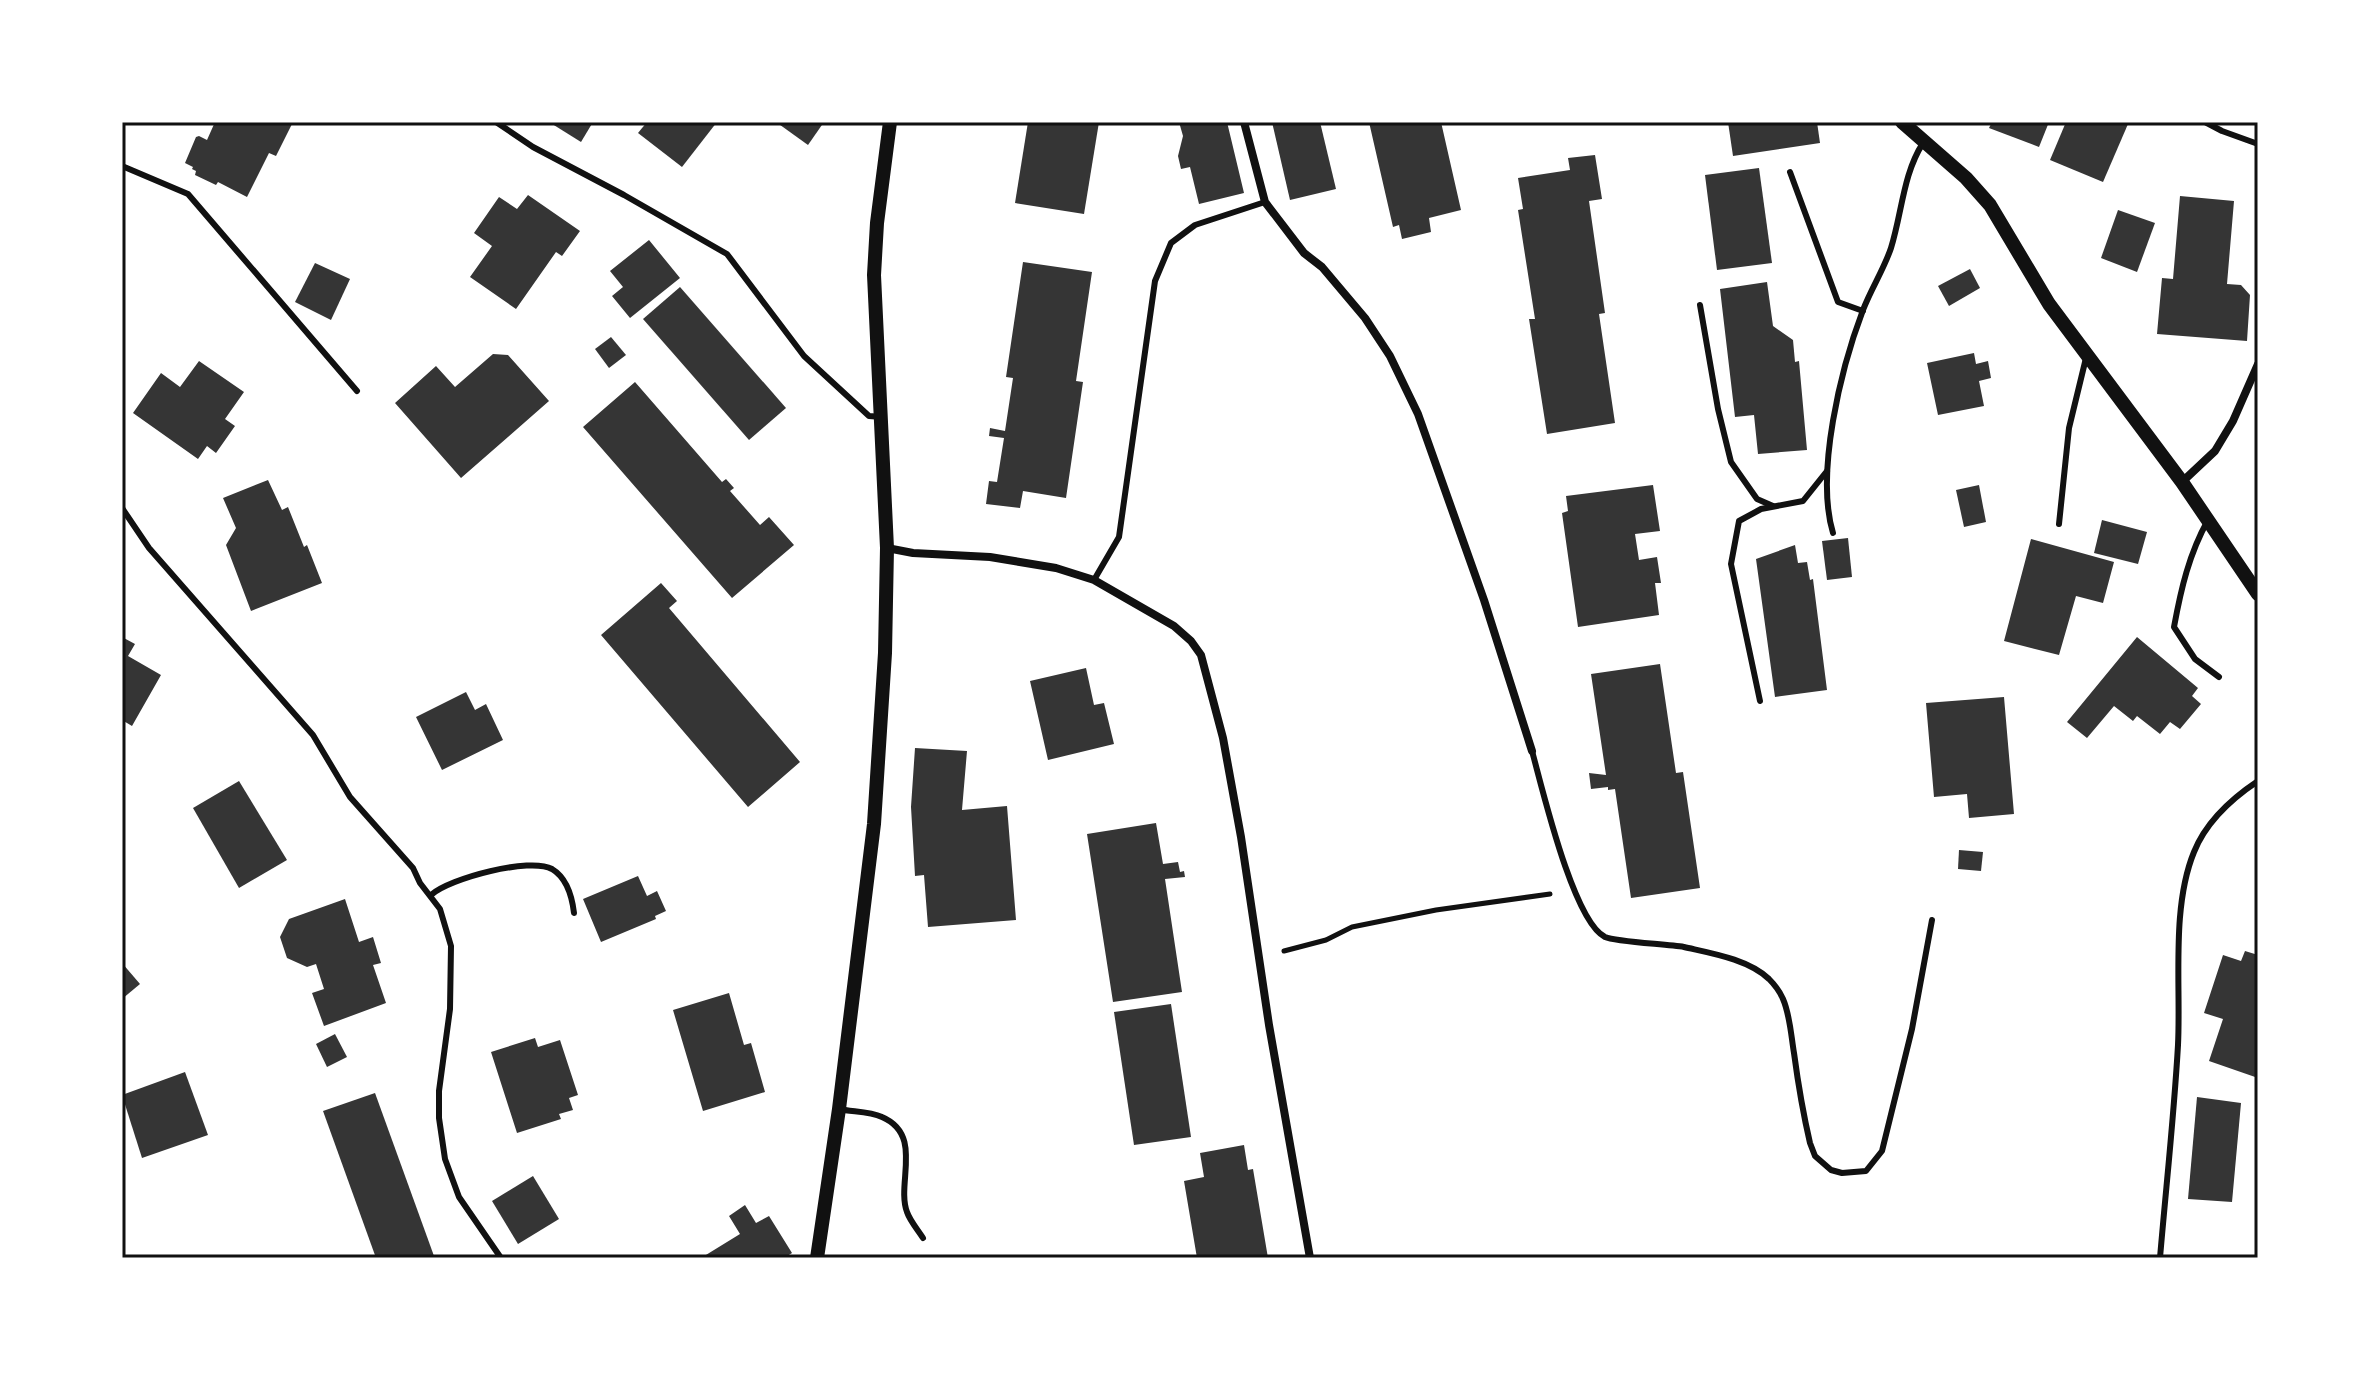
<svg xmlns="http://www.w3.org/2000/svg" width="2380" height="1380" font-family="Helvetica,sans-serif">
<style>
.building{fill:#353535}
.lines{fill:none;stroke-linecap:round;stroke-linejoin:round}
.path{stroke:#111;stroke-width:5}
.service{stroke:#111;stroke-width:6}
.minor{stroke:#111;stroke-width:8}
.tertiary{stroke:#111;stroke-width:14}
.neatline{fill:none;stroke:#111;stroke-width:3}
</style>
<rect width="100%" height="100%" fill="#fff"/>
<g class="building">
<polygon points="215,122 293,122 276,156 269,153 247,197 218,182 216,185 195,175 196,171 192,169 193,167 185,163 196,137 199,136 207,140"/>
<polygon points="549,122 593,122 581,142"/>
<polygon points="647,122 717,122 682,167 638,133"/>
<polygon points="776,122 824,122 808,145"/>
<polygon points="1028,122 1099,122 1084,214 1015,203"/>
<polygon points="1179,122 1227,122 1244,193 1199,204 1190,167 1181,169 1178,156 1183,136"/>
<polygon points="1272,122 1320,122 1336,189 1290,200"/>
<polygon points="1369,122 1441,122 1461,210 1429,218 1431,232 1402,239 1399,225 1393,227"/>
<polygon points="1728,122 1817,122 1820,143 1733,156"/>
<polygon points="1992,122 2049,122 2039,147 1989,128"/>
<polygon points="2066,122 2128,124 2103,182 2050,160"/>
<polygon points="1595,155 1602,199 1589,201 1605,313 1599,314 1615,423 1547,434 1529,319 1535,319 1518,210 1523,209 1518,178 1570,170 1568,158"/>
<polygon points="1759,168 1772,263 1717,270 1705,175"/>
<polygon points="528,195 580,231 562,256 556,252 516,309 470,277 492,246 474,233 499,197 517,209"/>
<polygon points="2180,196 2234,201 2227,284 2241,285 2250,295 2247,341 2157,334 2162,278 2173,279"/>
<polygon points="2118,210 2155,223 2137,272 2101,258"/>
<polygon points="649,240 680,278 630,318 612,296 623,287 610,271"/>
<polygon points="1023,262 1092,272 1076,381 1083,382 1066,498 1023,491 1020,508 986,504 989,481 997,482 1004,438 989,436 990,428 1005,431 1013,378 1006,377"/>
<polygon points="315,263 350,279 331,320 295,302"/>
<polygon points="1970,269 1980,288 1949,306 1938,286"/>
<polygon points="1767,282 1773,326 1793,340 1795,362 1799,361 1807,450 1758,454 1754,415 1735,417 1720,289"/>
<polygon points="680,287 786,408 749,440 643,319"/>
<polygon points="611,337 626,355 609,368 595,349"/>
<polygon points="1974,353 1976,364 1988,361 1991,378 1979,381 1984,406 1938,415 1927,363"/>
<polygon points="493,354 508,355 549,401 461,478 395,403 436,366 455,387"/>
<polygon points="199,361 244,392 225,419 235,426 216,453 207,446 198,459 133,413 161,373 180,387"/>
<polygon points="635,382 722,482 726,479 734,488 730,491 760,525 769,517 794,545 732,598 583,427"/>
<polygon points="268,480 282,510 288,507 304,547 307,545 322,583 251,611 226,545 236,528 223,498"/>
<polygon points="1653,485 1660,531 1635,534 1639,560 1657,557 1661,583 1655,583 1659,615 1578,627 1562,513 1568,511 1566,496"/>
<polygon points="1979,485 1986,522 1964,527 1956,490"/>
<polygon points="2102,520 2147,532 2138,564 2094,553"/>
<polygon points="1848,538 1852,577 1827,580 1822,541"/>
<polygon points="2031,539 2114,562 2103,603 2076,596 2059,655 2004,641"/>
<polygon points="1795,545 1798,563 1807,562 1810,580 1813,579 1827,690 1775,697 1756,559"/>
<polygon points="661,583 677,601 669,608 800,762 748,807 601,635"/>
<polygon points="122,637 135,644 128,656 161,675 132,726 122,720"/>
<polygon points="2137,637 2198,688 2192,696 2201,704 2180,729 2170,722 2160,734 2137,716 2133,721 2114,706 2087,738 2067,722"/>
<polygon points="1660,664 1676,773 1683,772 1700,888 1631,898 1615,789 1608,790 1608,787 1591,789 1589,773 1606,775 1591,674"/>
<polygon points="1086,668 1094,705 1104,703 1114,744 1048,760 1030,681"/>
<polygon points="466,692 475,710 486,704 503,740 442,770 416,717"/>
<polygon points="2004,697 2014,814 1969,818 1967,794 1934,797 1926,703"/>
<polygon points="915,748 967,751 962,810 1007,806 1016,920 928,927 924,875 915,876 911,807"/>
<polygon points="239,781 287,860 239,888 193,808"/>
<polygon points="1156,823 1163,864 1178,862 1180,872 1184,871 1185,877 1165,879 1182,992 1113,1002 1087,834"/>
<polygon points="1959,850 1983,852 1981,871 1958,869"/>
<polygon points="638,876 647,896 657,891 666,911 655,916 656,919 601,942 583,899"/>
<polygon points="345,899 359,942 373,937 381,963 373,965 386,1003 324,1026 312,993 324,989 316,964 307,967 287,958 280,937 289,919"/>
<polygon points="2245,951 2258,955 2258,1078 2209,1061 2223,1019 2204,1013 2223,955 2241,961"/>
<polygon points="122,963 140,984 122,999"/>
<polygon points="729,993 744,1045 751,1043 765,1092 703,1111 673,1010"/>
<polygon points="1171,1004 1191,1137 1134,1145 1114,1012"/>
<polygon points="335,1034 347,1057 327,1067 316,1044"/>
<polygon points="535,1038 538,1047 560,1040 578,1095 569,1098 573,1110 559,1114 561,1119 517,1133 491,1052"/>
<polygon points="185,1072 208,1135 142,1158 122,1095"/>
<polygon points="375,1093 434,1256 427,1258 376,1258 323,1111"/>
<polygon points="2197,1097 2241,1103 2232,1202 2188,1199"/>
<polygon points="1244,1145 1248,1170 1253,1169 1268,1258 1197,1258 1184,1181 1204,1177 1200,1153"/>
<polygon points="533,1176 559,1219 518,1244 492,1201"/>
<polygon points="745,1205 756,1223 769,1216 792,1253 784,1258 701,1258 740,1234 729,1216"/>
</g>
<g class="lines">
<polyline class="path" points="1284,951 1326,940 1352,927 1436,910 1550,894"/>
<g class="service">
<polyline points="496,122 533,147 624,195 727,254 804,356 869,416 882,417"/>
<polyline points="2205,122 2222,131 2258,144"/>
<polyline points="122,166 188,194 357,391"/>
<polyline points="1790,172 1838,302 1863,311"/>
<polyline points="1700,305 1718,409 1731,462 1757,499 1773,506"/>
<polyline points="122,508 149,548 313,735 350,797 413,868 420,883 440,909 451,946 450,1009 439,1091 439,1118 445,1159 459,1197 501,1258"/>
<path d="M2208,520c-19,34 -27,69 -34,107l21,32 24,18"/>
<polyline points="2059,524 2069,428 2086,358"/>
<path d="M1833,533c-18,-60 8,-165 30,-223 8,-21 21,-41 28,-62 11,-35 12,-74 32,-105"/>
<polyline points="1094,580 1119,537 1155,281 1171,243 1195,225 1265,202"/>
<polyline points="1760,701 1731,564 1739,521 1761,509 1803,501 1827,471"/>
<path d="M1532,751c10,36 41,170 73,186 11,5 61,7 79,10 26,6 64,12 85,32 5,5 11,13 14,20 7,16 8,36 11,54 4,30 9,60 16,90l5,13 16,14 11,3 24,-2 16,-20 30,-122 20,-109"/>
<path d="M431,895c19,-17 99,-38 121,-26 15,9 20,27 22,44"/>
<path d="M839,1109c13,3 30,2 43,8 42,18 14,66 25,95 3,9 11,18 16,26"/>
<path d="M2160,1258c6,-71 14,-142 18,-213 3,-60 -7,-137 16,-193 12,-30 37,-53 64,-71"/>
</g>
<g class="minor">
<polyline points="1244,122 1265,202 1304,253 1322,267 1365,318 1390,356 1418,414 1484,600 1532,751"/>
<polyline points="2182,482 2215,451 2233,421 2258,364"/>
<polyline points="887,548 913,553 990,557 1056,568 1094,580 1174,626 1191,641 1201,655 1223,738 1241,837 1269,1025 1310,1258"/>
</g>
<g class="tertiary">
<polyline points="1902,122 1966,178 1990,205 2049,304 2182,482 2258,594"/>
<polyline points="817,1258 839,1109 874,824 885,653 887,548 874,275 877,223 890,122"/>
</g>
</g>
<rect width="2380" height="1380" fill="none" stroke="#ffffff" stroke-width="248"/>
<rect x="124" y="124" width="2132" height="1132" class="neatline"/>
</svg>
